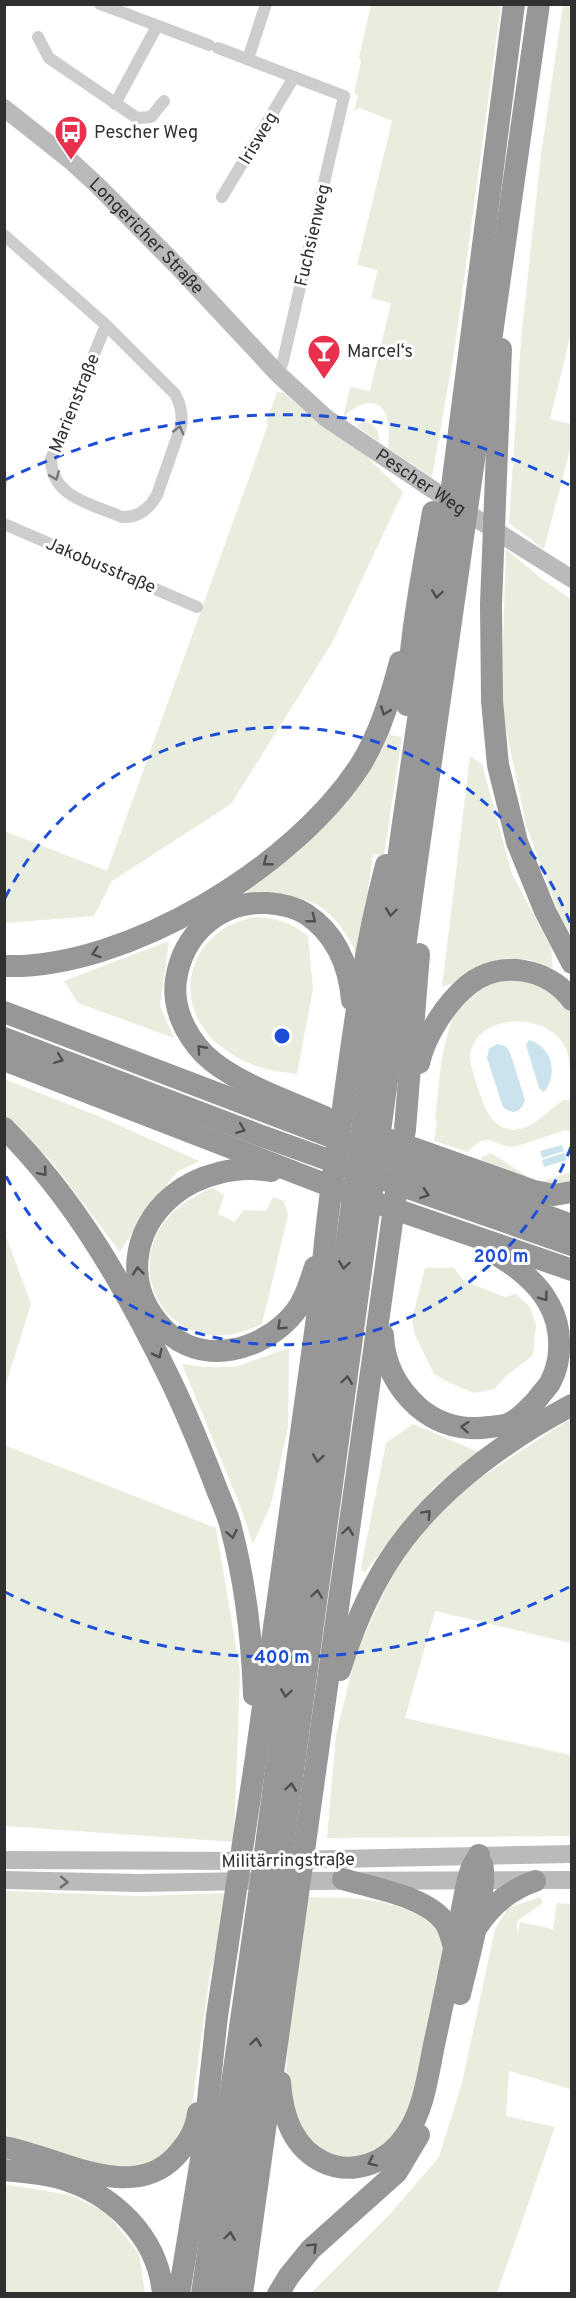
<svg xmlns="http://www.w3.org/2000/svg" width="576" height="2298" font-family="Overpass,sans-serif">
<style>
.green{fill:#e8edde}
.water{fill:#cae3ed}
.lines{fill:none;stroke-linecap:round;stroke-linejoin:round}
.street{stroke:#cdcdcd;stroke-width:12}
.secondary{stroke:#bababa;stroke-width:18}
.highway{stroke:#979797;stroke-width:22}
.oneway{stroke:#777}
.oneway2{stroke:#4f4f4f}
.oneway3{stroke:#6e6e6e}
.ring{fill:none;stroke:#1d4ed8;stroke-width:3;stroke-dasharray:10 8}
.labels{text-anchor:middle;stroke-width:6;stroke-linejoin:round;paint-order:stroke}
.poi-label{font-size:18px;fill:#303030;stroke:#fff;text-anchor:start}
.street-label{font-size:18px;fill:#303030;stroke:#fff}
.centre{fill:#1d4ed8;stroke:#fff;stroke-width:3}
.ring-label{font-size:18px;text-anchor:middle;font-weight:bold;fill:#1d4ed8;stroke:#fff;stroke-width:6;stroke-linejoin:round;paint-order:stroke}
</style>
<rect width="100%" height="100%" fill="#fff"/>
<g class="green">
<path d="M371,5h130l-46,341 -23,131 -44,-29c1,-10 2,-23 -2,-33 -8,-22 -33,-9 -43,3l7,-31 20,4 21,-88 -20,-5 7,-28 -21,-5 35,-144 -32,-13 -6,3 4,-16 -4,-2 7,-31 -2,-5z"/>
<polygon points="563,5 572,5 572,329 550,419 571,424 571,446 544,549 509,523 521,340 541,154"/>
<polygon points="277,392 284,393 320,424 364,454 403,492 332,643 231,804 112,881 94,916 5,923 4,831 107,871 268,425 266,423"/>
<path d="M363,422c11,0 17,9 16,20l-23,-16z"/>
<polygon points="506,549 542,579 571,599 571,936 559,914 526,825 501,704"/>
<path d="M394,710l-4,25 12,2 -18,118 -11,-1 -14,98h-3c-36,-71 -69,-56 -136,-47l36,-26z"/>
<polygon points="470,756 482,764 512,874 551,947 553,969 530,960 507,958 479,965 460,980 442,987"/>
<path d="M255,917c21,1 36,5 53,19l5,53 -16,85c-30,-4 -49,-7 -74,-26 -56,-41 -36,-119 32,-131z"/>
<polygon points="169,941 160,1006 174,1038 78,1003 64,981"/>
<path d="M502,980c33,0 47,8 68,32l1,3v69c-2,-14 1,-30 -10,-43 -19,-26 -71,-27 -87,2 -2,3 -4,10 -4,13 0,11 13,51 20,60 5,8 13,13 23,14 18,0 36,-20 50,-30h7l1,32 -6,-2 -51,17c-22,-1 -26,-18 -46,5l-34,-11 3,-20 -2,-1c5,-35 5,-100 34,-124 9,-8 22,-12 33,-16z"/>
<polygon points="4,1079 98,1116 199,1161 177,1172 147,1209 120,1252 53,1163 5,1117"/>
<polygon points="491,1153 528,1177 541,1182 571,1172 571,1183 541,1184 484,1165 481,1158"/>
<path d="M213,1188l11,7 -6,19 17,8 8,-12 23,1 7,-14 11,4 4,14 -26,109c-104,53 -166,-92 -49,-136z"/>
<polygon points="5,1234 31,1304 5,1387 4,1234"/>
<polygon points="425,1268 454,1268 464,1281 505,1297 516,1294 530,1307 536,1325 533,1355 505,1377 494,1389 474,1393 448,1382 434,1374 415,1335 412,1320"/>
<polygon points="289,1348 288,1428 271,1504 253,1544 240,1506 182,1364 205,1367 235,1367"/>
<polygon points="571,1418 571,1643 435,1611 405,1718 570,1755 571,1750 571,1836 327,1838 336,1735 357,1650 396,1568 446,1503 477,1480"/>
<polygon points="413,1424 481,1453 435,1486 364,1573 361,1567 386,1443"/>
<polygon points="4,1445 216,1528 240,1671 234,1842 5,1826"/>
<path d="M5,1891l136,5 85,-3 -6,48 -10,32 -18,133c-6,22 -19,44 -39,56 -32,18 -115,-15 -148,-27z"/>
<path d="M304,1897c40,1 75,-1 112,17l4,-6 26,33 -37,173 -29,39 -42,8 -37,-24 -15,-61 2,-36z"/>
<polygon points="540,1897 543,1903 517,1921 517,1938 520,1922 553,1929 557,1903 571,1904 571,2089 509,2071 506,2116 555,2127 497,2293 310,2294 391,2213 439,2157 462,2083 495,1929 508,1908"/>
<polygon points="4,2184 70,2195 106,2212 139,2254 145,2293 5,2293"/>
</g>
<g class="water">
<path d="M529,1040c23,7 29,32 16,51l-2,1 -4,-4 -13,-43z"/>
<path d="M497,1044l8,2 5,6 15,48c-4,13 -12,15 -22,7l-16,-49 2,-9z"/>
<polygon points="562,1145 564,1151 542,1158 540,1151"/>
<polygon points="564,1153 567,1160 544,1167 542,1160"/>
</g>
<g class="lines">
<g class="street">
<polyline points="100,4 209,45"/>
<polyline points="38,37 49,58 137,118 151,117 164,101"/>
<polyline points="218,48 344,96 283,361 278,374"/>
<polyline points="248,59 266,4"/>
<polyline points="115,104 157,26"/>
<polyline points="222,197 294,77"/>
<path d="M4,235l102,90 69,69c6,11 8,20 6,32l-24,69c-8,14 -19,23 -35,22 -30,-13 -71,-20 -71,-58l55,-134"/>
<polyline points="4,524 197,607"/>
</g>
<g class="secondary">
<path id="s1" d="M4,108l67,53 26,24 84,85 97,104 48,44 143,96 103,65"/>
<polyline points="4,1860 252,1861"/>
<polyline points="291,1860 572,1854"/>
<polyline points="4,1880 139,1883 249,1881"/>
<polyline points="288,1881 572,1880"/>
</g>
<g class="highway">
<polyline points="501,349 491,604 492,701 498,765 517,842 545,911 572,963"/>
<path d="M407,705c2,-62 15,-132 26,-193"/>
<path d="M4,966c123,4 292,-100 357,-202 19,-31 30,-68 39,-102"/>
<polyline points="4,1012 350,1144"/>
<polyline points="4,1038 259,1135 348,1167"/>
<polyline points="4,1060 343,1191"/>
<path d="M419,1063c6,-27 27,-60 49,-78 32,-26 80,-17 104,15"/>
<path d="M325,1117c-36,-16 -93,-35 -121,-63 -19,-20 -32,-47 -28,-74 7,-47 44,-79 91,-77 14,1 28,4 39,11 30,20 43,52 46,86"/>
<path d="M4,1128c72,72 121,159 165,249 17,35 31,69 45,105 5,14 12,28 16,42 15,56 22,114 24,171"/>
<polyline points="391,1140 534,1191 554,1195 572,1192"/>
<polyline points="387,1158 572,1225"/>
<path d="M271,1171c-33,-6 -73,3 -99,25 -41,35 -48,91 -9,132 38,40 101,23 132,-16 10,-13 15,-30 20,-45"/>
<polyline points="385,1180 572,1245"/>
<polyline points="380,1204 572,1270"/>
<path d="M383,1335c1,29 14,53 35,72 21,18 44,24 72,20 6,-1 13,-1 18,-3 12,-5 19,-14 28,-23 4,-6 10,-12 14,-18 13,-24 12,-56 -1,-79 -12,-23 -35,-39 -57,-52"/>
<path d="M340,1670c11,-36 26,-72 46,-105 43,-69 115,-122 186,-160"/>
<path d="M343,1879c29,9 82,17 101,42 6,8 7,17 10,26"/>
<path d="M477,1927c15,-23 33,-37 58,-46"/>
<path d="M460,1994c6,-26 29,-108 22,-130"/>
<path d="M280,2082c2,32 12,65 43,80 30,14 65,1 83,-27 18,-25 22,-61 28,-90 12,-55 23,-111 34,-166l4,-12 7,-12"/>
<path d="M4,2147c53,9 126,57 171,10 12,-13 21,-26 23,-44"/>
<path d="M4,2170c19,2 37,3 55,8 53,15 99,58 104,116"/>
<path d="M179,2294l24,-147 14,-131 39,-259 65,-468c4,-61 13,-121 22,-181 11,-82 22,-163 43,-243"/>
<polyline points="202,2294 266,1845 402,830 452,486 514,4"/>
<polyline points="222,2294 415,874 539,4"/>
<polyline points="242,2294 405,1129 419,954"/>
<polyline points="278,2294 289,2276 311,2249 397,2172 419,2135"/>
</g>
</g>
<defs><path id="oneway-chevron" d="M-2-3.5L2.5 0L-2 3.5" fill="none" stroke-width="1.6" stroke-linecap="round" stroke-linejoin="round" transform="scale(1.5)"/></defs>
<g class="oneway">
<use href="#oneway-chevron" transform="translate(179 430) rotate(-75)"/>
<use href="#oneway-chevron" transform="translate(55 476) rotate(68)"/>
</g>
<g class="oneway2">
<use href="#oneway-chevron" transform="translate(437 594) rotate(98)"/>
<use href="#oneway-chevron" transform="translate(385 711) rotate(111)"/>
<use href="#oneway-chevron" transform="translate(267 862) rotate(142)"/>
<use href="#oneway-chevron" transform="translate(391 912) rotate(98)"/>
<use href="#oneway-chevron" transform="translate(312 919) rotate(38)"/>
<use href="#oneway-chevron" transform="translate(96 953) rotate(162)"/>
<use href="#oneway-chevron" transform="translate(201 1049) rotate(-132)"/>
<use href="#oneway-chevron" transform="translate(59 1059) rotate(21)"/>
<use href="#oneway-chevron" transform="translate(241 1129) rotate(21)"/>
<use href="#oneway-chevron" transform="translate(43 1172) rotate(50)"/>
<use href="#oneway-chevron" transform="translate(425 1194) rotate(19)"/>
<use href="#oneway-chevron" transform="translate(344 1265) rotate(98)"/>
<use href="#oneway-chevron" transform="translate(138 1271) rotate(-95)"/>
<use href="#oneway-chevron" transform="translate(544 1297) rotate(54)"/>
<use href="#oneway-chevron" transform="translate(281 1326) rotate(137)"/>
<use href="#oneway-chevron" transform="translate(158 1354) rotate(64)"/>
<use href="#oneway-chevron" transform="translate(347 1380) rotate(-82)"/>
<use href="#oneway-chevron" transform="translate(465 1427) rotate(-176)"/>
<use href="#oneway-chevron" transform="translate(318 1458) rotate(98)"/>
<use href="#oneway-chevron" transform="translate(427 1514) rotate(-47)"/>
<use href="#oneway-chevron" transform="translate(348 1531) rotate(-82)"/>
<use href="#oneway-chevron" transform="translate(232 1534) rotate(78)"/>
<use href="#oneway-chevron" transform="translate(317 1594) rotate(-82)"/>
<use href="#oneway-chevron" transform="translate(286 1693) rotate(98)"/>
<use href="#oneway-chevron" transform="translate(291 1787) rotate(-82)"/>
<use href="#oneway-chevron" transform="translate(256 2042) rotate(-82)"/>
<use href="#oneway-chevron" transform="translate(372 2162) rotate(156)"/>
<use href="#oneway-chevron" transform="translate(230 2236) rotate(-82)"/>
<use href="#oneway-chevron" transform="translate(313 2247) rotate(-45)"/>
</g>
<use class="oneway3" href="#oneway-chevron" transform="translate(64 1882) rotate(1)"/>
<g class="ring">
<path d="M571 1147A310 310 0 0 1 5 1174M5 898A310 310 0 0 1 571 925"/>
<path d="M569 1587A621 621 0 0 1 5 1592M5 480A621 621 0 0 1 569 485"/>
</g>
<defs>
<g id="bus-pin" transform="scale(1.725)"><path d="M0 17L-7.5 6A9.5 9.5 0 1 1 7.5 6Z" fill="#e9314e" stroke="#fff"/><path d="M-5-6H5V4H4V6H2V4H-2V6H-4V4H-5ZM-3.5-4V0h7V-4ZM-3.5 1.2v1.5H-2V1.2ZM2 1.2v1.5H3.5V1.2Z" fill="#fff"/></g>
<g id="bar-pin" transform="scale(1.725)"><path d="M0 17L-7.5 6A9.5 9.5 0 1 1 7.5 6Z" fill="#e9314e" stroke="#fff"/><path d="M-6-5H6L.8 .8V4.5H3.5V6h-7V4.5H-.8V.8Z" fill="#fff"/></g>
</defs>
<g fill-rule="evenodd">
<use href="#bus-pin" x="71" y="132"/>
<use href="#bar-pin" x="324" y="351"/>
</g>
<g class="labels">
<g class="poi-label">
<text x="94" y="138">Pescher Weg</text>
<text x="347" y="357">Marcel‘s</text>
</g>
<g class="street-label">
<text transform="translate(258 138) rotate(-59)" y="6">Irisweg</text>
<text transform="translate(312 235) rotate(-77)" y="6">Fuchsienweg</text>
<text dy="6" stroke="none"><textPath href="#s1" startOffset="192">Longericher Straße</textPath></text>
<text transform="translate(74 403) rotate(-68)" y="6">Marienstraße</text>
<text dy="6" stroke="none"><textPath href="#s1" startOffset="562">Pescher Weg</textPath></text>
<text transform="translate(101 565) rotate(23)" y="6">Jakobusstraße</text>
<text transform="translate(288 1860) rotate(-1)" y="6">Militärringstraße</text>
</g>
</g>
<circle cx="282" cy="1036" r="9" class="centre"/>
<g class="ring-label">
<text x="501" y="1262">200 m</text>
<text x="282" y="1663">400 m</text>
</g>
<rect width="576" height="2298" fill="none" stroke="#303030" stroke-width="12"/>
</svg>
